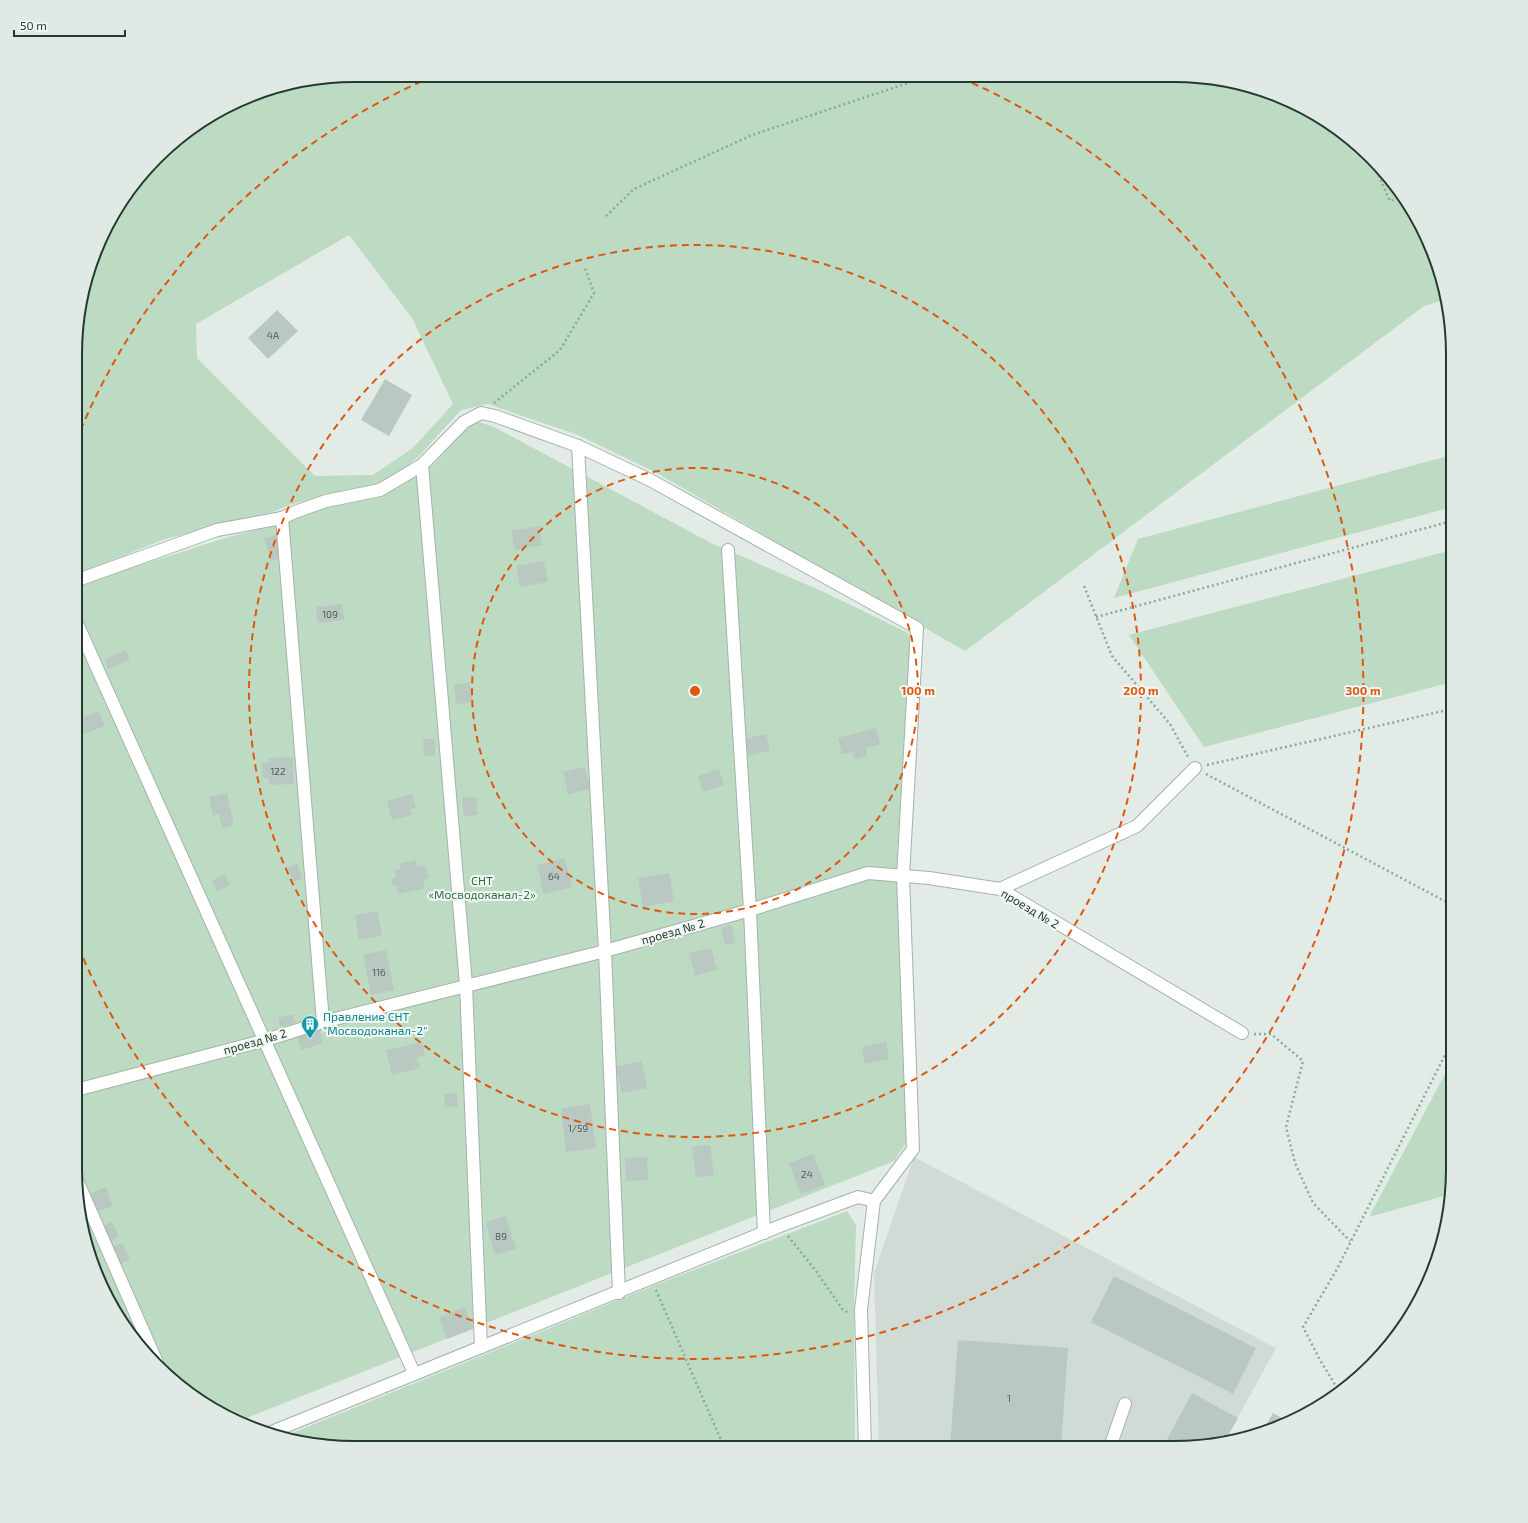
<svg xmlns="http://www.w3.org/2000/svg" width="1528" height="1523" font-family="'Exo 2',sans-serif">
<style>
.built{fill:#d0dbd5}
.green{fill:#bddac2;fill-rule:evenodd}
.building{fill:#bac8c2}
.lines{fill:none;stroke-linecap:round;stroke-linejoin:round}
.minor-casing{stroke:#a5b2ac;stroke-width:14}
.path{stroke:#85ac9c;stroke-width:2.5;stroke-dasharray:2 3;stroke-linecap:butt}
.minor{stroke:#fff;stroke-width:12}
.ring{fill:none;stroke:#de570e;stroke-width:2;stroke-dasharray:7 5}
.labels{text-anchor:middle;stroke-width:4;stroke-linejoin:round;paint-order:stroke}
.number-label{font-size:10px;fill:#495e56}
.park-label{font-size:12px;fill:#316e43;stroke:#f2f8f4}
.street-label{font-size:12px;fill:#233a32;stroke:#f2f8f4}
.culture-label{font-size:12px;fill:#0d838f;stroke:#f2f8f4;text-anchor:start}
.rim{fill:none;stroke:#233a32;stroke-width:2}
.centre{fill:#de570e;stroke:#f2f8f4;stroke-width:2}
.ring-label{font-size:12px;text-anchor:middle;font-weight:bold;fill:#de570e;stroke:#f2f8f4;stroke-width:4;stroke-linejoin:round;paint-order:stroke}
</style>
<rect width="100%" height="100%" fill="#e2ebe6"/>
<polygon class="built" points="914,1157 1276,1348 1225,1441 1192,1447 879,1447 874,1273"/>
<g class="green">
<path d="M354,75l856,2 54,13 49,22 45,32 38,40 42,80 7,36 -21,6 -459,345 -310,-179 -77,-37 -90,-31 -27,6 -42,46 -18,16 -23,13 -51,10 -35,9 -19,8 -108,27 -90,36v-221l5,-54 32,-85 58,-71 45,-32 49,-22zM349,235l63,83 41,86 -40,44 -40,27 -58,1 -118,-118 -1,-34z"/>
<polygon points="479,422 494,427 713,544 826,593 908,633 910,648 897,857 906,1143 894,1161 239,1421 215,1411 170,1379 132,1339 90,1259 76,1187 75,586 222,539 291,520 304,513 384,494 434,464 468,426"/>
<polygon points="1452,455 1452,507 1114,598 1138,539"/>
<polygon points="1452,550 1452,682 1204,747 1129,635"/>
<polygon points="1452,1061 1451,1194 1369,1217"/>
<polygon points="847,1211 856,1225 854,1308 855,1447 336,1447 280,1438 660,1283"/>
</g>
<g class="building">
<polygon points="277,310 298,331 268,359 248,338"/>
<polygon points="385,379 412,395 389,436 361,420"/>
<polygon points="539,526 542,545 515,550 511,531"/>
<polygon points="276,535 283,557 271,561 264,538"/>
<polygon points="544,561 548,582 520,587 516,566"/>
<polygon points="342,604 344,620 318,623 316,607"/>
<polygon points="126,650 130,660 108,669 105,659"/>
<polygon points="470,682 473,702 456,704 454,685"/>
<polygon points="99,711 105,726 78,736 75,729 75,720"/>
<polygon points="876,728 880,744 865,748 867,756 855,759 853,752 842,754 838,738"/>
<polygon points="766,734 770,751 748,756 744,739"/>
<polygon points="423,739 435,739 435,755 424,756"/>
<polygon points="293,757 294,784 269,785 269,778 263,778 262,763 269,763 269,758"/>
<polygon points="585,767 590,789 568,794 563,772"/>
<polygon points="719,769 724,785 703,792 698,776"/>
<polygon points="227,793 234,825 222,828 219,814 213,816 209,797"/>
<polygon points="412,794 416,808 410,810 412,815 392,820 387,801"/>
<polygon points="476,797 478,815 464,816 462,798"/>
<polygon points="565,858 572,887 544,894 537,865"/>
<polygon points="416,860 417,867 425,865 429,878 423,880 425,888 398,894 397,886 393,885 391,880 396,876 395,870 401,869 399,864"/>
<polygon points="297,864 303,879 293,882 288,868"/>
<polygon points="669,873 674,901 643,907 638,878"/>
<polygon points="225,874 230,885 217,891 212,881"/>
<polygon points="377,911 382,935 359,940 355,915"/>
<polygon points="731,925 735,943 725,945 721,928"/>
<polygon points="711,948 717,970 695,976 689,953"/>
<polygon points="386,950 394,990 371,995 363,955"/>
<polygon points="293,1014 295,1023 280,1027 278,1018"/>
<polygon points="319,1029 323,1043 301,1050 297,1036"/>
<polygon points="422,1042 425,1056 417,1057 420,1068 392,1075 386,1050"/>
<polygon points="886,1042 889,1059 865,1064 862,1047"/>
<polygon points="642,1061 647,1088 622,1093 616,1066"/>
<polygon points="457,1093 458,1106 445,1107 444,1094"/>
<polygon points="590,1104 596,1148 566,1152 561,1108"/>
<polygon points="710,1145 714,1175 696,1177 692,1147"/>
<polygon points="813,1154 825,1185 801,1194 789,1163"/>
<polygon points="647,1157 648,1180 626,1181 625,1158"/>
<polygon points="106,1187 113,1206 91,1214 84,1196"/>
<polygon points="506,1216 516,1249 495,1255 486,1222"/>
<polygon points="112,1222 119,1237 108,1242 101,1227"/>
<polygon points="122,1243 130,1259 119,1265 110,1249"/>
<polygon points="1114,1276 1256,1348 1233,1394 1091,1322"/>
<polygon points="465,1307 473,1329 447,1339 439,1317"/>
<polygon points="958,1340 1068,1348 1061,1447 950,1447"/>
<polygon points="1192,1393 1238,1418 1225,1441 1192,1447 1163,1447"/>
<polygon points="1273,1413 1287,1421 1261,1434"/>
</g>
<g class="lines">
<g class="minor-casing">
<g id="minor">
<polyline points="578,446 605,951 619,1293"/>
<polyline points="422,465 466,985 481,1347"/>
<polyline points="282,518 323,1022"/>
<polyline points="728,550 750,910 764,1233"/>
<polyline points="75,581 217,530 282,518 295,512 326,501 380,490 422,465 464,422 481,413 495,416 578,446 650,480 917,628 903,876 913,1149 874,1201 861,1310 865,1447"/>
<polyline points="75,619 414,1373"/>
<polyline points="1000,889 1137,826 1195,768"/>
<polyline points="76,1090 266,1040 323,1022 605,951 750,910 868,873 929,878 1000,889 1242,1033"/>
<polyline points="76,1178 159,1367"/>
<polyline points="269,1433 780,1226 858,1197 874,1201"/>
<polyline points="1110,1447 1125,1404"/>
</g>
</g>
<g class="path">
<polyline points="1370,157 1390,201 1402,196"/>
<polyline points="606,216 634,189 752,135 926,77"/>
<polyline points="494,403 560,350 594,293 585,268"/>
<polyline points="1084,586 1112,656 1170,724 1188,757"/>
<polyline points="1096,617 1452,521"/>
<polyline points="1207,765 1452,709"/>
<polyline points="1206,774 1452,905"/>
<polyline points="1254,1034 1271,1034 1303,1061 1286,1127 1295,1163 1313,1203 1350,1241"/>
<polyline points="788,1236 816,1271 843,1310 849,1313"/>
<polyline points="656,1290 724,1447"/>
<polyline points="1340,1393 1320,1360 1303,1327 1337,1269 1452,1041"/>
</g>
<use href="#minor" class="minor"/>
</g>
<g class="ring">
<circle cx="695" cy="691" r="223"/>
<circle cx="695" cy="691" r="446"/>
<path d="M76 441A668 668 0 0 1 434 76M961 78A668 668 0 1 1 76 941"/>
</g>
<defs>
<g id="building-pin" transform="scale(0.9)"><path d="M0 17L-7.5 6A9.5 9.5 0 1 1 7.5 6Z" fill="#0f9aa8" stroke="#f2f8f4"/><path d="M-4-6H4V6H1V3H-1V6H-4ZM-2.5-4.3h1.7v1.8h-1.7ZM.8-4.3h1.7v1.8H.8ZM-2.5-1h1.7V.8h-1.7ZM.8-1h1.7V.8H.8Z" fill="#fff"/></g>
</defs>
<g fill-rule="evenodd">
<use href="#building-pin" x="310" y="1024"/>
</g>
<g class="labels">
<g class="number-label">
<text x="273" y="339">4А</text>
<text x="330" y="618">109</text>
<text x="278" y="775">122</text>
<text x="554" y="880">64</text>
<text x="379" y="976">116</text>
<text x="578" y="1132">1/59</text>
<text x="807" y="1178">24</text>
<text x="501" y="1240">89</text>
<text x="1009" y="1402">1</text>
</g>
<g class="park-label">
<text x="482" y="885">СНТ<tspan x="482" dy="14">«Мосводоканал-2»</tspan></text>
</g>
<g class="street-label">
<text transform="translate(1030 909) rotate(31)" y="4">проезд № 2</text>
<text transform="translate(673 932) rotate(-16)" y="4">проезд № 2</text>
<text transform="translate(255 1042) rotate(-16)" y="4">проезд № 2</text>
</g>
<g class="culture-label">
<text x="323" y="1021">Правление СНТ<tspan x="323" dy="14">"Мосводоканал-2"</tspan></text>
</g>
</g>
<path d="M0 0H1528V1523H0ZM354 82H1174A272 272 0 0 1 1446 354V1169A272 272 0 0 1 1174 1441H354A272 272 0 0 1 82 1169V354A272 272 0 0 1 354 82Z" fill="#e1e9e4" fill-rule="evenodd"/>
<path class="rim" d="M354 82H1174A272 272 0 0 1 1446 354V1169A272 272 0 0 1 1174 1441H354A272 272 0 0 1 82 1169V354A272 272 0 0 1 354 82Z"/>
<circle cx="695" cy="691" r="6" class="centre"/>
<g class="ring-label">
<text x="918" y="695">100 m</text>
<text x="1141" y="695">200 m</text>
<text x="1363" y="695">300 m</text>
</g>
<path d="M14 30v6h111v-6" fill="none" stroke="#233a32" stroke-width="2"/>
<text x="20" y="30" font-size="12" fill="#233a32" stroke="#f2f8f4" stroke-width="3" paint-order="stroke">50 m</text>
</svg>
